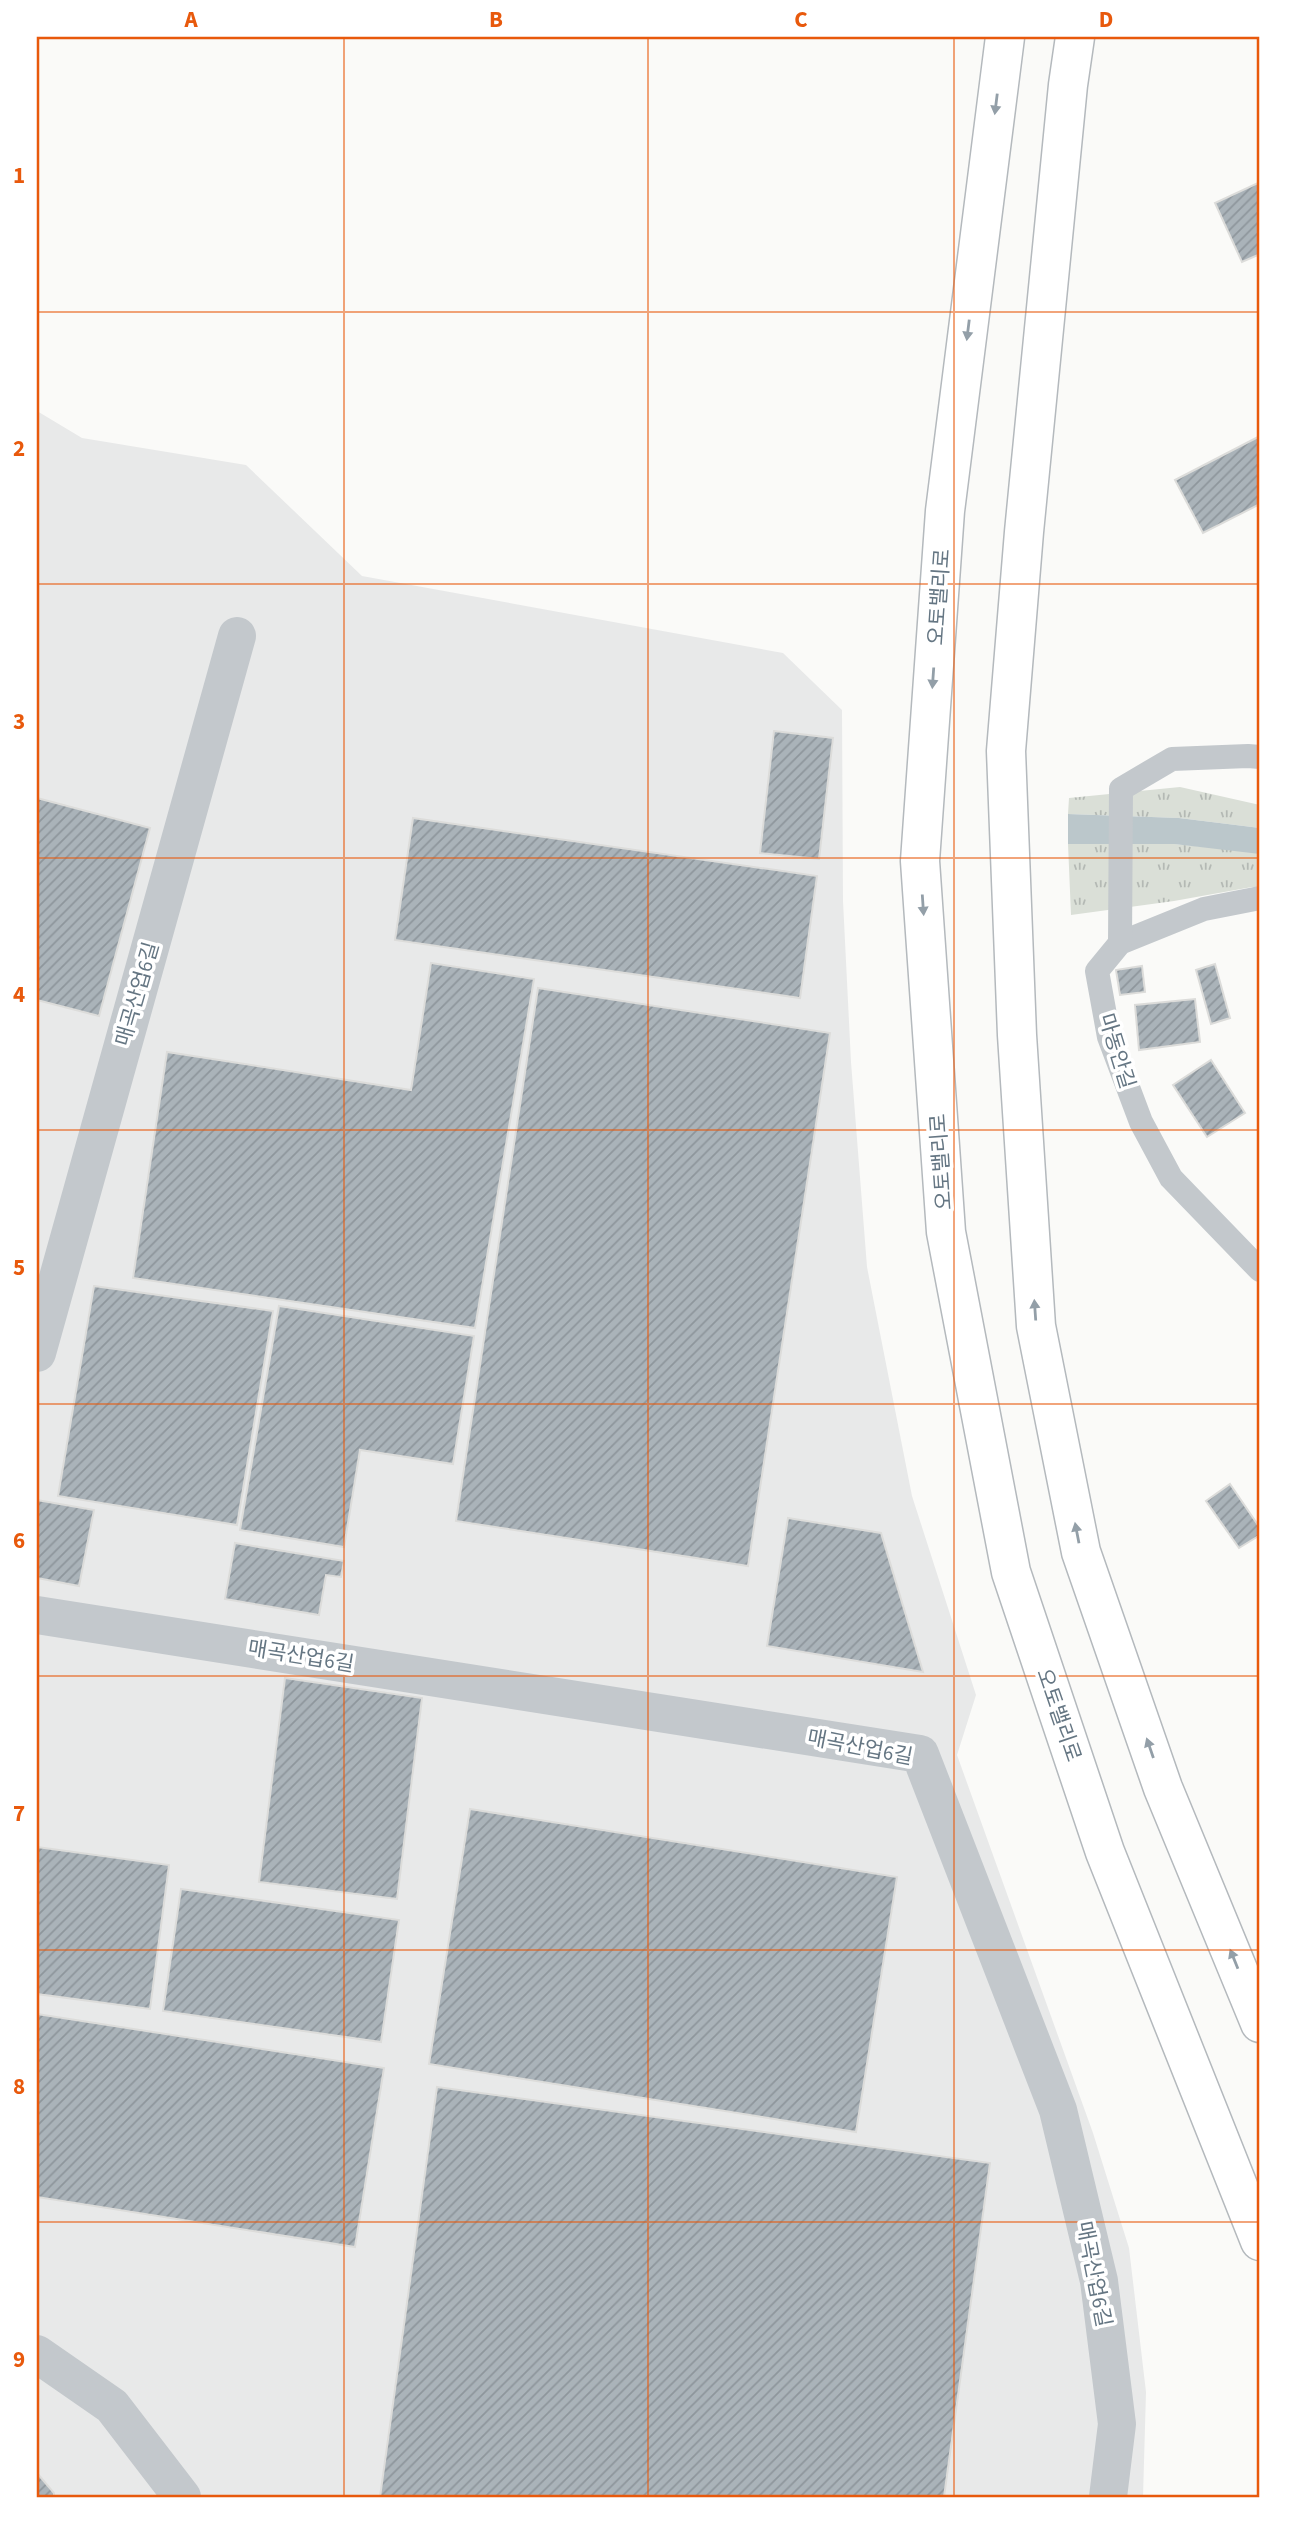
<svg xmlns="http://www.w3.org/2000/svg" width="1297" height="2534" font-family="'Source Sans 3','Noto Sans KR',sans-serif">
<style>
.built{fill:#e8e9e9}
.grass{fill:url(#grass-tufts)}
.water{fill:#bbc7cb}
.building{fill:url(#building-hatch);stroke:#dcdcda;stroke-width:2}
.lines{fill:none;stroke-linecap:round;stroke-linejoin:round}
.trunk-casing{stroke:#b4b9bd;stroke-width:41}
.service{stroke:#c3c8cc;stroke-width:24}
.minor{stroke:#c3c8cc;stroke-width:38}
.trunk{stroke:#fff;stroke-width:38}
.oneway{fill:#939fa8}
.grid{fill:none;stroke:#e8590c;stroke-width:2;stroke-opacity:0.55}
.labels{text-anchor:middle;stroke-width:7;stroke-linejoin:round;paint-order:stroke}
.street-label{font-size:21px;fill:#657683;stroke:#fff}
.neatline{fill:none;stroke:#e8590c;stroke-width:2.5}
.grid-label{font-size:23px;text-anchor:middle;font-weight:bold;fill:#e8590c}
</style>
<defs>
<pattern id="grass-tufts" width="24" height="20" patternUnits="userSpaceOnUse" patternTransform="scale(1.75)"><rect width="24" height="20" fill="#dadfd7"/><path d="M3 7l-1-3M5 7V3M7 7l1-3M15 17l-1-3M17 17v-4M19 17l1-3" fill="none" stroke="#b4b9b4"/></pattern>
<pattern id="building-hatch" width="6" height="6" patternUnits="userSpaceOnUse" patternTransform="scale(1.75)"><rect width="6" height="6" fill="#aab3b9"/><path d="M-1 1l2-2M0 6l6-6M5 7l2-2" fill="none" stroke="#8e969c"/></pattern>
</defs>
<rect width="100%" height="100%" fill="#fafaf8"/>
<polygon class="built" points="37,411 82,438 246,465 362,576 783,653 842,710 843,901 851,1062 867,1267 912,1496 976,1695 957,1755 1093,2133 1129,2248 1146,2392 1143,2497 37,2497"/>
<g class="grass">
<polygon points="1180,787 1260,805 1260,828 1179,818 1068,814 1069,798"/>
<polygon points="1068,844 1174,844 1250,851 1260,854 1260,888 1252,887 1174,901 1071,915"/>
</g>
<polygon class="water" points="1068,814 1179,818 1260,828 1260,854 1174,844 1068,844"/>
<g class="building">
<polygon points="1260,182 1260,254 1242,262 1215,203"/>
<polygon points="1260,436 1260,504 1203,533 1175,480"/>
<polygon points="774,731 833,738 819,859 760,853"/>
<polygon points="37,798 150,828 99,1016 37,1000"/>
<polygon points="413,818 817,876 800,998 395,940"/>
<polygon points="431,963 534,979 475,1328 133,1278 167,1052 411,1090"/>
<polygon points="1215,964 1230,1018 1211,1024 1196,970"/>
<polygon points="1142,966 1145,992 1120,995 1116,970"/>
<polygon points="538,988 830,1033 748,1566 456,1521"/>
<polygon points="1195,999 1200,1042 1139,1050 1135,1005"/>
<polygon points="1211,1060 1245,1113 1207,1137 1173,1085"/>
<polygon points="94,1286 273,1311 237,1525 58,1496"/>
<polygon points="279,1306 474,1336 453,1464 360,1450 344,1547 240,1530"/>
<polygon points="1230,1484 1260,1528 1260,1535 1239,1548 1206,1501"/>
<polygon points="37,1500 94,1510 79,1586 37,1578"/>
<polygon points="788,1518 881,1533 923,1672 767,1646"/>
<polygon points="235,1543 344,1561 341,1577 326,1575 319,1615 225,1599"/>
<polygon points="285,1678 422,1698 397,1899 259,1882"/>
<polygon points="470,1809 897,1877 856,2132 429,2064"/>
<polygon points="37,1847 169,1865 150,2009 37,1994"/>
<polygon points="181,1889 399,1920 381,2042 163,2011"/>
<polygon points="37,2014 384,2068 355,2247 37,2197"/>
<polygon points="437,2087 990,2163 944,2497 380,2497"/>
<polygon points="37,2473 54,2493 54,2497 37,2497"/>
</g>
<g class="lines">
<g class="trunk-casing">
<g id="trunk">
<polyline points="1005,37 945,511 920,861 946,1232 1011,1572 1105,1852 1260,2241"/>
<polyline points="1075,37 1068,85 1024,532 1006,751 1017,1035 1036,1326 1081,1552 1163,1788 1260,2023"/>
</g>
</g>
<g class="service">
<polyline points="1260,898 1204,909 1120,943 1097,971 1109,1037 1141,1122 1171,1178 1260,1270"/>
<polyline points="1120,943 1121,789 1172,759 1248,756 1260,757"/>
</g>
<g class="minor">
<polyline points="37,1353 237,636"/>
<polyline points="37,1615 920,1754 1058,2110 1099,2281 1117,2424 1108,2497"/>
<polyline points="37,2354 112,2406 182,2497"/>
</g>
<use href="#trunk" class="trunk"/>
</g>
<defs><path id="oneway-solid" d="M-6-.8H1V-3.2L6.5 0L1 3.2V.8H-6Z" transform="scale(1.75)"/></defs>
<g class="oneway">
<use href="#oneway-solid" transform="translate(996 104) rotate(97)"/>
<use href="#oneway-solid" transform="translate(968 330) rotate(97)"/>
<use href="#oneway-solid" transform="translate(933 678) rotate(94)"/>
<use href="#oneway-solid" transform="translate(923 905) rotate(86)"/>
<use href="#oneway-solid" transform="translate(1035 1310) rotate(-94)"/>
<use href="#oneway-solid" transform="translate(1077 1533) rotate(-101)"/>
<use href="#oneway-solid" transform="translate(1150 1748) rotate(-109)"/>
<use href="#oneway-solid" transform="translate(1234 1959) rotate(-112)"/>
</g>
<path class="grid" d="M344,37v2460M648,37v2460M954,37v2460M37,312h1223M37,584h1223M37,858h1223M37,1130h1223M37,1404h1223M37,1676h1223M37,1950h1223M37,2222h1223"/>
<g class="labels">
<g class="street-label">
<text transform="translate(939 597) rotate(-86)" y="7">오토밸리로</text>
<text transform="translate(137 994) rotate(-74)" y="7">매곡산업6길</text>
<text transform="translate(1117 1051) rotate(73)" y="7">마동안길</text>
<text transform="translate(941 1162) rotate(-94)" y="7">오토밸리로</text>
<text transform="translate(301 1656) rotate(9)" y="7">매곡산업6길</text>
<text transform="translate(1059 1715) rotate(71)" y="7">오토밸리로</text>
<text transform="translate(860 1747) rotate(11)" y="7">매곡산업6길</text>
<text transform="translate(1094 2274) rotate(79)" y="7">매곡산업6길</text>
</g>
</g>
<rect width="1297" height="2534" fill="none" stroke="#ffffff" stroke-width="77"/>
<rect x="38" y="38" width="1220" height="2458" class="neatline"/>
<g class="grid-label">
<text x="191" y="27">A</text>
<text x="496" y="27">B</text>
<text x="801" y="27">C</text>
<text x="1106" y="27">D</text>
<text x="19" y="183">1</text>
<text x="19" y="456">2</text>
<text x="19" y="729">3</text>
<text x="19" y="1002">4</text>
<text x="19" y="1275">5</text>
<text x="19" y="1548">6</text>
<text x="19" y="1821">7</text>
<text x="19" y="2094">8</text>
<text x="19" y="2367">9</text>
</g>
</svg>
